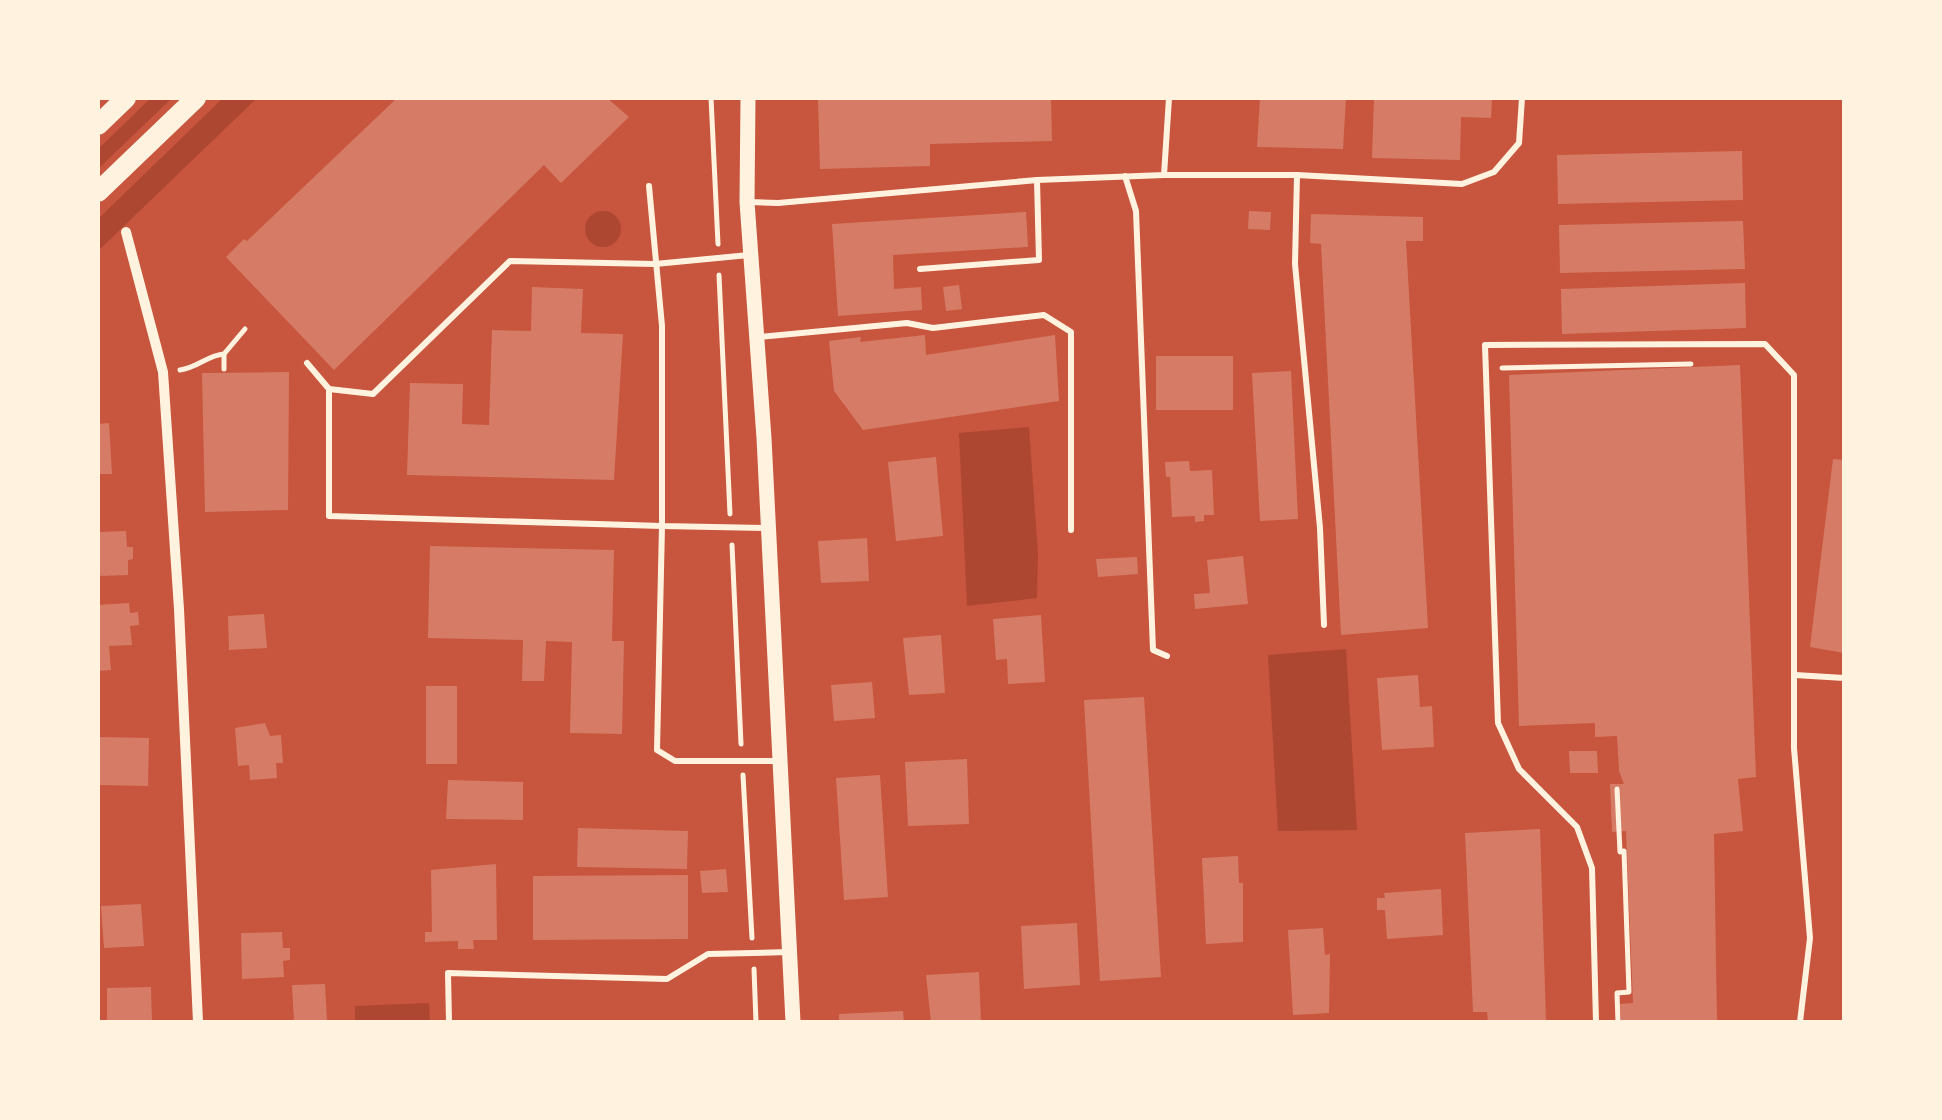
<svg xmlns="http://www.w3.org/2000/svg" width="1942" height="1120" font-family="Montserrat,sans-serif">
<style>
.green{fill:#ae4732}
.building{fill:#d67c66}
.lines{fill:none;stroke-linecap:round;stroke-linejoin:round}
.path{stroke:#fff3e0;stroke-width:5}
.service{stroke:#fff3e0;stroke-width:6}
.minor{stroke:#fff3e0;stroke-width:10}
.tertiary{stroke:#fff3e0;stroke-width:15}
.primary{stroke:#fff3e0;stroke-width:20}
</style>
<rect width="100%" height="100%" fill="#c8553d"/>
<g class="green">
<polygon points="151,98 172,98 98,169 98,149"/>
<polygon points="223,98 257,98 98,251 98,219"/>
<circle cx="603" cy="229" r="18"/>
<polygon points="1029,427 1038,554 1037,598 967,606 959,433"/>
<polygon points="1346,649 1357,830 1278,831 1268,655"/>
<polygon points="429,1003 430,1022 355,1022 355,1006"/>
</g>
<g class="building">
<polygon points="397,98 607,98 629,117 561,183 544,165 334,370 226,257 244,239 247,241"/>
<polygon points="818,98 1051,98 1052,141 930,144 930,166 820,169"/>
<polygon points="1260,98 1346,98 1343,149 1257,147"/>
<polygon points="1374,98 1492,98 1491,118 1461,117 1460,160 1372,158"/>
<polygon points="1742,151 1743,200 1558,204 1557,155"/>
<polygon points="1249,211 1271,212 1270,230 1248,229"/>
<polygon points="1026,212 1028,247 893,255 894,289 921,287 922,310 838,316 832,224"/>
<polygon points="1311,214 1423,217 1423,241 1406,241 1428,628 1341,635 1321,244 1310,243"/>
<polygon points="1743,221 1745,269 1560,273 1559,225"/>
<polygon points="1745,283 1746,328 1562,334 1561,289"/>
<polygon points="959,285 962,309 946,311 943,287"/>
<polygon points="532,287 583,289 581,333 623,334 614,480 407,475 410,383 463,384 462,424 489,425 492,330 531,331"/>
<polygon points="925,335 926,355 1055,335 1059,401 863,430 834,391 829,341 861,337 860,342"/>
<rect x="1156" y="356" width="77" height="54"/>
<polygon points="1740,365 1756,777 1738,779 1743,831 1714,834 1717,1022 1621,1022 1620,1004 1633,1003 1626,831 1612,832 1610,784 1624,784 1619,771 1617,736 1595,737 1595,723 1519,726 1509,375"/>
<polygon points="1291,371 1298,519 1260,521 1252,373"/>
<polygon points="289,372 288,510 205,512 202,373"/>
<polygon points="109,423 112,474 98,474 98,424"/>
<polygon points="936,457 943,536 896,541 888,462"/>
<polygon points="1833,459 1844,460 1844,653 1810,647"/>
<polygon points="1189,461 1190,471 1212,470 1214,515 1204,515 1204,521 1195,522 1195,516 1172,517 1170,477 1166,477 1165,462"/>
<polygon points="126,531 127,547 133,547 133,559 128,560 128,575 98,576 98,532"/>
<polygon points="867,538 869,581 821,583 818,541"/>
<polygon points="430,546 614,550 612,641 624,641 622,734 570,733 572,642 546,641 544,681 522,681 523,640 428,638"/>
<polygon points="1243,556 1248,604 1195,609 1194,594 1210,593 1207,560"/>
<polygon points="1137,557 1138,574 1098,577 1096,559"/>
<polygon points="129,603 130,613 138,612 139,625 130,626 132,645 109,646 111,670 98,671 98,605"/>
<polygon points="264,614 267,648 229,650 228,616"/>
<polygon points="1041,615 1045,682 1008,684 1007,659 996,660 993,619"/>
<polygon points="941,635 945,693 909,695 903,638"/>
<polygon points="1418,675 1420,707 1432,706 1434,747 1382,750 1377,678"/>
<polygon points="872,682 875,718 834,721 831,685"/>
<rect x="426" y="686" width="31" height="78"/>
<polygon points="1144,697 1161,977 1100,981 1084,700"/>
<polygon points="265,723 270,736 281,735 283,763 276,763 277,778 250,780 249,765 238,766 235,728"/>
<polygon points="98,737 149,738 148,786 98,785"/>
<polygon points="1569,751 1597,751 1598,773 1570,773"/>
<polygon points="967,759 969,824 908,826 905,762"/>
<polygon points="880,775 888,897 844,900 836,778"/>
<polygon points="448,780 523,782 523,820 446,819"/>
<polygon points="578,828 688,831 687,869 577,867"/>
<polygon points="1540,829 1546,1022 1488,1022 1487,1012 1473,1012 1465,833"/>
<polygon points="1238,856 1239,883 1243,883 1243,942 1206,944 1202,858"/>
<polygon points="496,864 497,940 473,940 474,949 458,949 458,941 425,942 425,932 432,932 431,870"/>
<polygon points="726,869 728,892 702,893 700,871"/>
<polygon points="688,875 688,939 533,940 533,876"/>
<polygon points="1441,889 1443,935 1387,939 1385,910 1377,910 1377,898 1385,898 1384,893"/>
<polygon points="141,904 144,946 104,948 101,906"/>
<polygon points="1077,923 1080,985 1024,989 1021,926"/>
<polygon points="1323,928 1325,955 1330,954 1329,1013 1293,1015 1288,930"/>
<polygon points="282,932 283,948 290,948 290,960 283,961 284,977 242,979 241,933"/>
<polygon points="979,972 981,1022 931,1022 926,975"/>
<polygon points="325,984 327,1021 294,1022 292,985"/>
<polygon points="151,987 152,1022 107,1022 107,988"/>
<polygon points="903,1011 904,1022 839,1022 839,1014"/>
</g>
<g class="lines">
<g class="path">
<polyline points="711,98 718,244"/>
<polyline points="719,275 730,514"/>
<polyline points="224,354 245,329"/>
<polyline points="1502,368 1691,364"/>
<path d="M180,370c17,-2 28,-15 44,-16v15"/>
<polyline points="732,545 741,744"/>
<polyline points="743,775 752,938"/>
<polyline points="1617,789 1620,852 1624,851 1629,992 1617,993 1618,1022"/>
<polyline points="754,969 756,1022"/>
</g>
<g class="service">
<polyline points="1164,175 1297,175"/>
<polyline points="1125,176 1136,211 1153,650 1167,656"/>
<polyline points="649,186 662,326 662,526 767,528"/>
<polyline points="749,202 778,203 1037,180 1164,175 1169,98"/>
<polyline points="920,269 1039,260 1037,180"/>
<polyline points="759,337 907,323 933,328 1044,315 1071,332 1071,530"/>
<polyline points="307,363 329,389 373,394 510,261 655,264 749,255"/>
<polyline points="329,389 329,516 662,526 657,750 675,761 777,761"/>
<polyline points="1324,625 1320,528 1295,264 1297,175 1462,184 1494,172 1519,143 1522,98"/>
<polyline points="1795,675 1844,678"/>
<polyline points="449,1022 448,973 667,979 708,954 790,952"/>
<polyline points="1596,1022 1592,868 1577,827 1519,769 1498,723 1485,345 1765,344 1794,375 1794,748 1810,938 1800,1022"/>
</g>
<polyline class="minor" points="126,232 163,372 179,609 198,1022"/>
<polyline class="tertiary" points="748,98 747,202 764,438 793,1022"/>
<g class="primary">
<polyline points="98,125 126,98"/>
<polyline points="98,192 196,98"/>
</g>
</g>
<rect width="1942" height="1120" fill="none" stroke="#fff3e0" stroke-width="200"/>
</svg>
